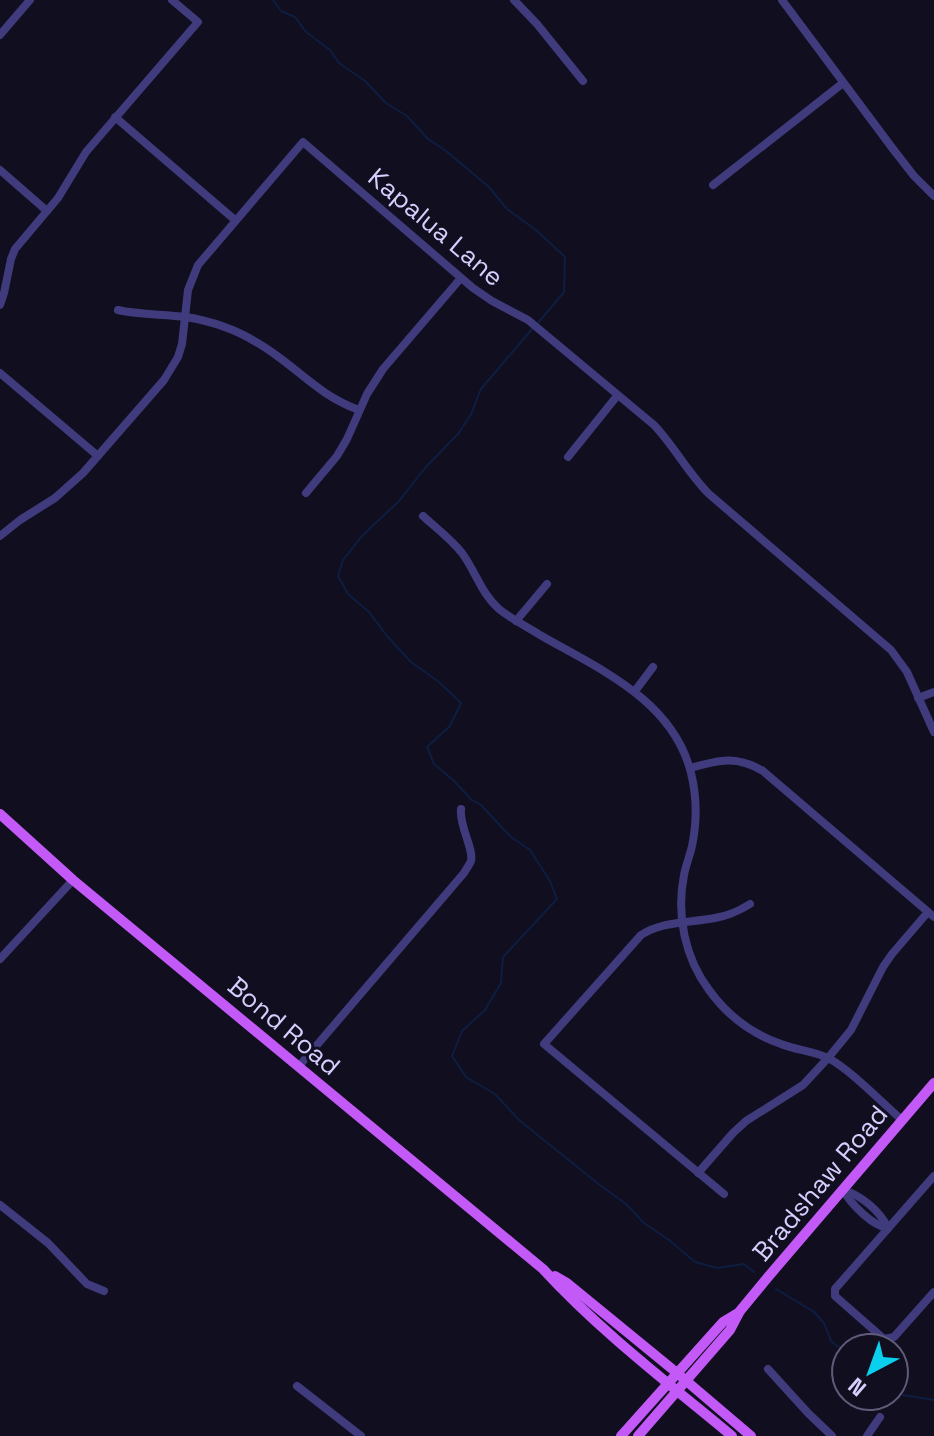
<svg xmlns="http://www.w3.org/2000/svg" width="934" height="1436" font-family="'Space Grotesk',sans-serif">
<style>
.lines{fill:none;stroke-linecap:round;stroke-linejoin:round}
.stream{stroke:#0d1e40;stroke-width:2}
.minor{stroke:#3f3b7d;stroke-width:8}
.major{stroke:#c35af8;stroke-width:10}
.labels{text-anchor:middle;stroke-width:6;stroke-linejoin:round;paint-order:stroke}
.street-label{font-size:26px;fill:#d6cffd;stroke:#110e20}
</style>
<rect width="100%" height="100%" fill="#110e20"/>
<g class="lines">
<g class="stream">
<polyline points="273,0 281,11 295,17 306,32 330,50 339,63 365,81 386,103 407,116 428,139 446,151 489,187 507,209 536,230 565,257 564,292 537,324"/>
<polyline points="532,329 481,389 471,414 458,434 425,468 399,501 362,536 343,560 338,576 348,594 369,612 387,636 411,662 439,682 461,703 450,726 427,747 434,764 453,780 472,800 481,805 511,837 530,850 550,881 557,899 503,957 501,983 485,1010 462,1031 452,1056 466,1077 495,1094 519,1120 596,1182 626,1204 644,1223 669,1240 695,1262 717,1268 744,1264 754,1272"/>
<polyline points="776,1289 814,1312 824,1323 831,1341 846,1353"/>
<polyline points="894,1385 903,1395 934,1400"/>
</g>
<g class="minor">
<polyline points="514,0 537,24 583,81"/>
<polyline points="782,0 893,149 914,176 934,196"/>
<polyline points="0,35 30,0"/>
<polyline points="115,117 235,220"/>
<polyline points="0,170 47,211"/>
<polyline points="713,185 843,83"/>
<polyline points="0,305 4,293 11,259 15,249 58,198 86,152 198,22 172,0"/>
<path d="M118,310c22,5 45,4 68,7 24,4 49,12 70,25 39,22 59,52 103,68"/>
<polyline points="0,373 98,456"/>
<polyline points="568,457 617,396"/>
<polyline points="306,493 337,456 347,439 367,394 383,369 461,278"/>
<path d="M423,516c13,12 28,23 39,37 14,19 19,40 37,56 12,10 27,17 41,26 59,34 133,65 151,138 6,24 6,49 1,73 -2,9 -6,19 -8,29 -8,40 1,83 25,115 18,25 43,44 72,54 15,6 32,7 47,14 23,12 53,44 74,62"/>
<path d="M0,536l20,-16 35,-22 28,-25 81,-93 14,-23 4,-13 6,-54 10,-25 105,-123 170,146 19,13 36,19 126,105c20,21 34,48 55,69l182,156 16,22 27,60"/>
<polyline points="516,621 547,584"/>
<polyline points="635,691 653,667"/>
<polyline points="918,698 934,692"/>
<path d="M690,768c29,-8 46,-13 73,3l171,146"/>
<polyline points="0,959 73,880"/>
<path d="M299,1066l165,-193c2,-4 5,-7 7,-12 3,-12 -12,-35 -10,-52"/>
<polyline points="698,1173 733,1133 746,1121 803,1085 828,1058 851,1030 883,967 892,954 928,912"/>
<polyline points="934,1176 835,1289 835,1296 884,1339 894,1337 934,1292"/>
<path d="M843,1190c8,14 29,36 45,38"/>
<path d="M843,1190c18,5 37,21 45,38"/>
<path d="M724,1194l-180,-150 97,-109c22,-14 48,-12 74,-17 12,-2 24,-7 35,-14"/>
<polyline points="0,1205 48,1243 87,1284 104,1291"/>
<polyline points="768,1369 808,1413 832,1436"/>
<polyline points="297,1386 361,1436"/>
<polyline points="867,1436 880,1417"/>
</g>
<g class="major">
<path d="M0,814l73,66 470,389c57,62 124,113 189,167"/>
<polyline points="555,1276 567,1283 677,1373 751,1436"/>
<polyline points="621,1436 723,1322 738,1313"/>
<polyline points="638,1436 730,1330 740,1311 768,1277 934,1083"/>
</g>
</g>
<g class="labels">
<g class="street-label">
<text transform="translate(436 227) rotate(40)" y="9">Kapalua Lane</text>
<text transform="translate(284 1026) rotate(40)" y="9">Bond Road</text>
<text transform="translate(820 1183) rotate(-50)" y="9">Bradshaw Road</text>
</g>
</g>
<g transform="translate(870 1372) rotate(221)"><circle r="38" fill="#110e20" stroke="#605b78" stroke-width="2"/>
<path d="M0-6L14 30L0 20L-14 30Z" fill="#0ad0ee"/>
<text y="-12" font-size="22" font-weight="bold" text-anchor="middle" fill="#d6cffd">N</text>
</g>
</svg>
